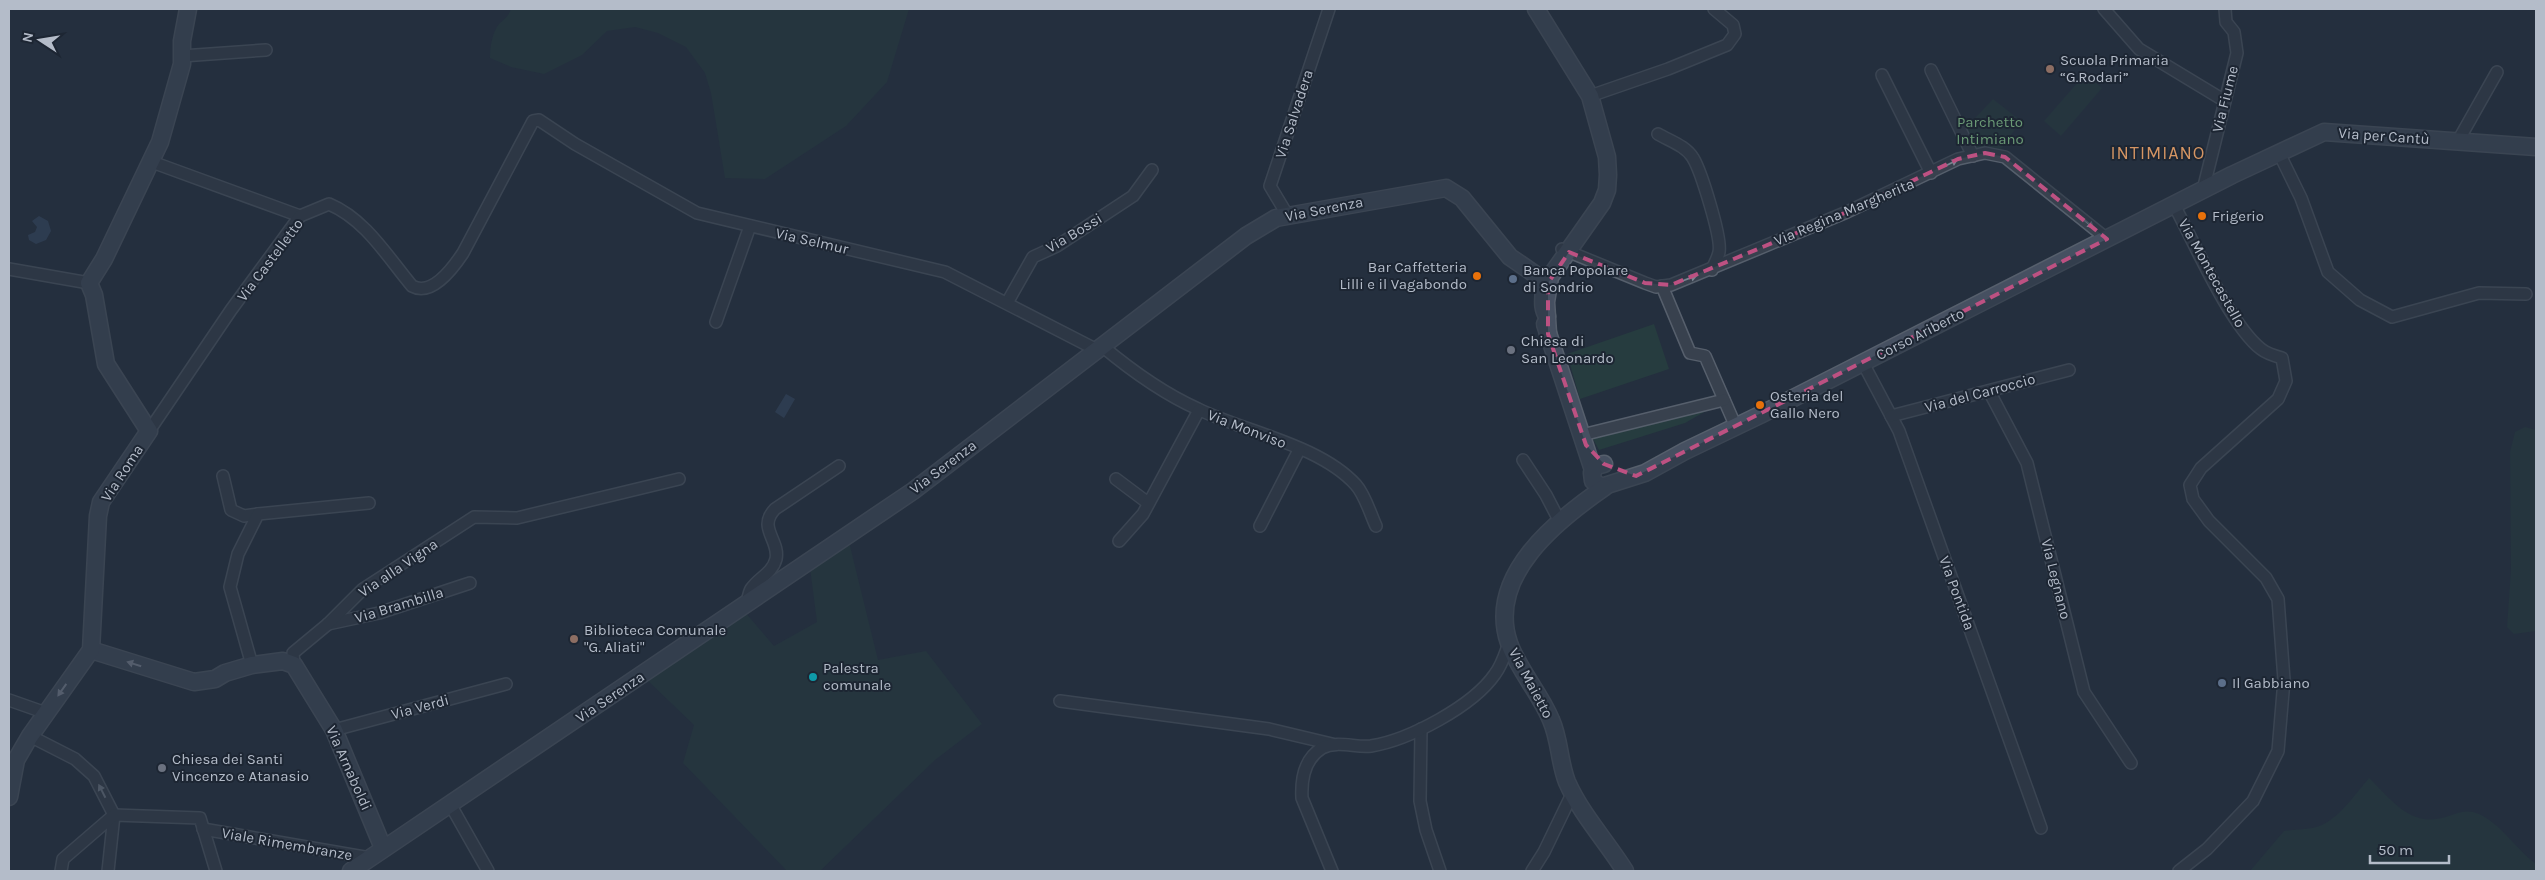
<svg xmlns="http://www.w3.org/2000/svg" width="2545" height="880" font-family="Karla,sans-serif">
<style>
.green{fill:#263c3f}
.water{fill:#394c67}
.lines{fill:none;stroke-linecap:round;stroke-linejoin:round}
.street-casing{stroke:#565f6c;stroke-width:14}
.secondary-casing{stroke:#565f6c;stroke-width:19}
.street{stroke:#38414e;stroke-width:11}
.secondary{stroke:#465061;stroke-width:16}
.oneway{fill:#7c8592}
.oneway2{fill:#8e96a5}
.marked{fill:none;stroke:#bd5182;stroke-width:4;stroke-dasharray:10 6;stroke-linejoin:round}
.education-dot{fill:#8d6e63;stroke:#1d2633;stroke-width:2}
.food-dot{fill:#e8710a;stroke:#1d2633;stroke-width:2}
.service-dot{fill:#5c6f8a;stroke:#1d2633;stroke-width:2}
.worship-dot{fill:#6b7280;stroke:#1d2633;stroke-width:2}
.culture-dot{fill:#0f9aa8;stroke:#1d2633;stroke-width:2}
.labels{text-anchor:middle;stroke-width:4;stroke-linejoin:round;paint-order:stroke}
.poi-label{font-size:15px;fill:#b4bcc9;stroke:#1d2633;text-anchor:start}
.street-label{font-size:15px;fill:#b4bcc9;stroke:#1d2633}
.park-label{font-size:15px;fill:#6b9a76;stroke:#1d2633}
.quarter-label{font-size:18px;letter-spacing:1px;fill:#d59563;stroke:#1d2633}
</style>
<rect width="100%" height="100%" fill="#242f3e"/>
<g class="green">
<path d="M511,9h398l-22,73 -41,44 -81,53 -40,-1 -14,-85 -6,-20 -19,-26 -28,-14 -23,-6 -28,4 -25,24 -38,19 -33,-7 -21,-9c0,-11 2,-25 9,-34 6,-6 9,-7 12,-15z"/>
<polygon points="2085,74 2102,88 2061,136 2044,121"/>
<polygon points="1993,99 2021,121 2001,149 2007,154 1974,156 1962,132"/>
<polygon points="1654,324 1669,369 1580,399 1567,354"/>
<polygon points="1713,407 1685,423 1599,450 1592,437"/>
<polygon points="2525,427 2536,430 2536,631 2514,634 2507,627 2511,569 2510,452 2515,432"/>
<polygon points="849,542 878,660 926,651 982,724 935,760 820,871 787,871 683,763 694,725 644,677 744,611 774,646 817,622 810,568"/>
<path d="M2369,778c25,24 42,51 80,38 11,-4 19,-7 30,-2 22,10 37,35 57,50v7h-286l34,-40c12,-2 27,-1 38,-6 19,-9 34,-32 47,-47z"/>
</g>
<g class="water">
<polygon points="39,216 48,221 51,231 46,240 36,244 29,240 28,235 35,232 37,227 32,221"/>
<polygon points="786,394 795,399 784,418 775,412"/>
</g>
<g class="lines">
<g class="street-casing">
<g id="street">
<polyline points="2104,9 2139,49 2225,101"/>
<polyline points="182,56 266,50"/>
<polyline points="1931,70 1973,156"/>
<polyline points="1882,75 1931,173"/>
<polyline points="1590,96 1668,69 1727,45 1735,34 1733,25 1714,9"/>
<path d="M1658,134c12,7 28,12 35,24 8,13 29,80 26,94 -1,6 -5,12 -7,18"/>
<polyline points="2458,141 2497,72"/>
<polyline points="2279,153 2301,198 2328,272 2360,300 2392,317 2479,293 2526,294"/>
<polyline points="152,162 300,216"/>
<polyline points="2203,190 2237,53 2234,32 2226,22 2225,9"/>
<path d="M2174,205c20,37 56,120 87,144 5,4 14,7 21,9l4,23 -8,18 -77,69 -11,17 3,14 16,22 57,57 12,21 6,81 -6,71 -25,50 -46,48 -28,22"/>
<polyline points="1288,216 1270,186 1329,9"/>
<polyline points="1562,249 1645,283 1656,287 1671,285 1847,212 1958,159 1985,153 2005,157 2107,239"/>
<polyline points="9,269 89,283"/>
<polyline points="1662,286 1690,353 1705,356 1736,427"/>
<polyline points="1007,303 1033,257 1057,246 1133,196 1152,170"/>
<polyline points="716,322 750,226"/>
<path d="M1102,346c30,25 60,47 96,63 47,23 122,36 158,76 9,10 14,28 20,41"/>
<polyline points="1863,363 1899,431 2041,828"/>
<polyline points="1989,391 2027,463 2084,692 2131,763"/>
<polyline points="1891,416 2069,370"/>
<path d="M149,431l82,-121 69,-94 29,-12c36,15 58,52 83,82 20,11 41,-18 51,-33l70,-132 6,-1 36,24 122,69 248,59 152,78"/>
<polyline points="1582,435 1724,400"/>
<polyline points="1523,460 1546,495 1560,522"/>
<polyline points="223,476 231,510 244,516 258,514"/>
<polyline points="1116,479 1148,503"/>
<polyline points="1260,526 1299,450"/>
<polyline points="1119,541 1143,514 1199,410"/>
<path d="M747,603c1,-4 2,-11 4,-14 8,-12 21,-15 25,-30 4,-19 -19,-31 -1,-50l64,-43"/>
<polyline points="328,624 379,613 470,583"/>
<polyline points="252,665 230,587 238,554 258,514 369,503"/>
<polyline points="294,665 293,653 328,624 363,589 474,517 517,518 679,479"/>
<polyline points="9,700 46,713"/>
<polyline points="1060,701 1269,729 1332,744"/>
<polyline points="1421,729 1420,801 1426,830 1440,871"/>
<polyline points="334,730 506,684"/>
<polyline points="30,736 75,759 94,776 114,815 108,871"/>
<polyline points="450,804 488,871"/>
<polyline points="203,829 370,858"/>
<polyline points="61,871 63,859 114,815 200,818 216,871"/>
<path d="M1332,871l-30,-73c-1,-19 2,-39 20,-50 15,-8 34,0 49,-2 38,-6 102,-40 124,-72 7,-9 10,-20 14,-31"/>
<polyline points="1532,871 1544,852 1573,792"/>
</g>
</g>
<g class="secondary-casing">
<g id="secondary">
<polyline points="1536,9 1590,96 1607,157 1608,175 1607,190 1602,203 1550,277 1546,302 1548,334"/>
<polyline points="1545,324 1593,470"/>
<polyline points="1604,464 1596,466 1592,473 1593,481 1601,487 1645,473 1685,451 1760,415 2232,175 2324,132 2536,147"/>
<path d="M1605,487c-48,33 -119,89 -96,156 10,28 31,50 42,77 9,20 8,42 16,62 14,32 40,60 58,89"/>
<polyline points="91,650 194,682 215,679 225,673 252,665 283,661 294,665 334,730 383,848"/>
<polyline points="9,797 16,760 30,736 91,650 98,516 101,502 149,431 106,364 94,295 89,283 104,259 160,142 182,64 182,41 188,9"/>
<path d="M351,871l562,-380 333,-255 30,-18 170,-30 16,10 48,59 32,22c5,12 -3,25 5,37"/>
</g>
</g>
<use href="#street" class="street"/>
<use href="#secondary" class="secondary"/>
</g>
<defs><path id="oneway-solid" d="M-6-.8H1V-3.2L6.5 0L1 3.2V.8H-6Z" transform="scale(1.25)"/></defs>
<g class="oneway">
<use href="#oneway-solid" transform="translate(1951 163) rotate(-27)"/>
<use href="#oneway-solid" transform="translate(2088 223) rotate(40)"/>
<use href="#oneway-solid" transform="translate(1690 278) rotate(-19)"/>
<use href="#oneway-solid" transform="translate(102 791) rotate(-117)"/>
</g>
<g class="oneway2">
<use href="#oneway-solid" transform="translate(134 664) rotate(-163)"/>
<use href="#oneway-solid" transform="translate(62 690) rotate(125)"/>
</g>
<path d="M0 0H2545V880H0ZM1985,153l20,4 102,82 -471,237 -32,-12 -18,-19 -38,-111v-51l21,-31 76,31 26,2 176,-73 111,-53z" fill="#242f3e" fill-opacity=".55" fill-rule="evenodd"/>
<path class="marked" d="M1985,153l20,4 102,82 -471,237 -32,-12 -18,-19 -38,-111v-51l21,-31 76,31 26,2 176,-73 111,-53z"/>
<g class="education-dot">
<circle cx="2050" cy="69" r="5"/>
<circle cx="574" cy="639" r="5"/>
</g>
<g class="food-dot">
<circle cx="2202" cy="216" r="5"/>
<circle cx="1477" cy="276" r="5"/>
<circle cx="1760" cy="405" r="5"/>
</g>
<g class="service-dot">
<circle cx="1513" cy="279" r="5"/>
<circle cx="2222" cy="683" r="5"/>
</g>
<g class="worship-dot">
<circle cx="1511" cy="350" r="5"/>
<circle cx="162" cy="768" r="5"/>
</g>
<circle class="culture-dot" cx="813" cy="677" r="5"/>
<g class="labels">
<g class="poi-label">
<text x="2060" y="65">Scuola Primaria<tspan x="2060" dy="17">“G.Rodari”</tspan></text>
<text x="2212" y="221">Frigerio</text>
<text x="1467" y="272" text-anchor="end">Bar Caffetteria<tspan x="1467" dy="17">Lilli e il Vagabondo</tspan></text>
<text x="1523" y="275">Banca Popolare<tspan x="1523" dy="17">di Sondrio</tspan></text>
<text x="1521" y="346">Chiesa di<tspan x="1521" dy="17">San Leonardo</tspan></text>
<text x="1770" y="401">Osteria del<tspan x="1770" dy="17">Gallo Nero</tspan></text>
<text x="584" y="635">Biblioteca Comunale<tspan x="584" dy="17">"G. Aliati"</tspan></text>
<text x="823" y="673">Palestra<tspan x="823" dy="17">comunale</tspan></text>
<text x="2232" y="688">Il Gabbiano</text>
<text x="172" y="764">Chiesa dei Santi<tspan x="172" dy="17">Vincenzo e Atanasio</tspan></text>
</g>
<g class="street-label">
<text transform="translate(2225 99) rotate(-76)" y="5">Via Fiume</text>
<text transform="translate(1294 114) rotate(-72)" y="5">Via Salvadera</text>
<text transform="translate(2384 136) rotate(4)" y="5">Via per Cantù</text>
<text transform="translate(1324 209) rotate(-11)" y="5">Via Serenza</text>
<text transform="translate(1844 212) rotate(-23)" y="5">Via Regina Margherita</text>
<text transform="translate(1074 233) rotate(-31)" y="5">Via Bossi</text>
<text transform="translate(812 241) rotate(13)" y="5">Via Selmur</text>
<text transform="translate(270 260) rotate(-53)" y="5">Via Castelletto</text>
<text transform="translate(2212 273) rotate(61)" y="5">Via Montecastello</text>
<text transform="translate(1920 334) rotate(-27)" y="5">Corso Ariberto</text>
<text transform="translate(1980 393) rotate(-15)" y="5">Via del Carroccio</text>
<text transform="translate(1247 429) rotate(21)" y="5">Via Monviso</text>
<text transform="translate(943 467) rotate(-37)" y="5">Via Serenza</text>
<text transform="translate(122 473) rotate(-57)" y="5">Via Roma</text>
<text transform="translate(398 568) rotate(-34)" y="5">Via alla Vigna</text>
<text transform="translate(2056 579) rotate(76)" y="5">Via Legnano</text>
<text transform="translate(1957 593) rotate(70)" y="5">Via Pontida</text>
<text transform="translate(399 605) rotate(-17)" y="5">Via Brambilla</text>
<text transform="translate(1531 683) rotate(62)" y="5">Via Maietto</text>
<text transform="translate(610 697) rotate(-34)" y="5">Via Serenza</text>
<text transform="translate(420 707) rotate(-15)" y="5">Via Verdi</text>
<text transform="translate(349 768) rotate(66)" y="5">Via Arnaboldi</text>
<text transform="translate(287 844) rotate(10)" y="5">Viale Rimembranze</text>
</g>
<g class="park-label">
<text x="1990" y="127">Parchetto<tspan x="1990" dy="17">Intimiano</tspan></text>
</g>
<g class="quarter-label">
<text x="2158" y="159">INTIMIANO</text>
</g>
</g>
<rect width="2545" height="880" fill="none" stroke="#b4bcc9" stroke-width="20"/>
<g transform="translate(40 40) rotate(282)" stroke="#1d2633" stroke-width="4" paint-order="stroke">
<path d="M0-4L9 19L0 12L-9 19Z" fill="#b4bcc9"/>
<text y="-8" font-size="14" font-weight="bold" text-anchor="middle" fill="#b4bcc9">N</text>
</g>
<path d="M2370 855v8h79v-8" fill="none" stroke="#b4bcc9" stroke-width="2.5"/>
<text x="2378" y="855" font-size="15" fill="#b4bcc9" stroke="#1d2633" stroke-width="4" paint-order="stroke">50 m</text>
</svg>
